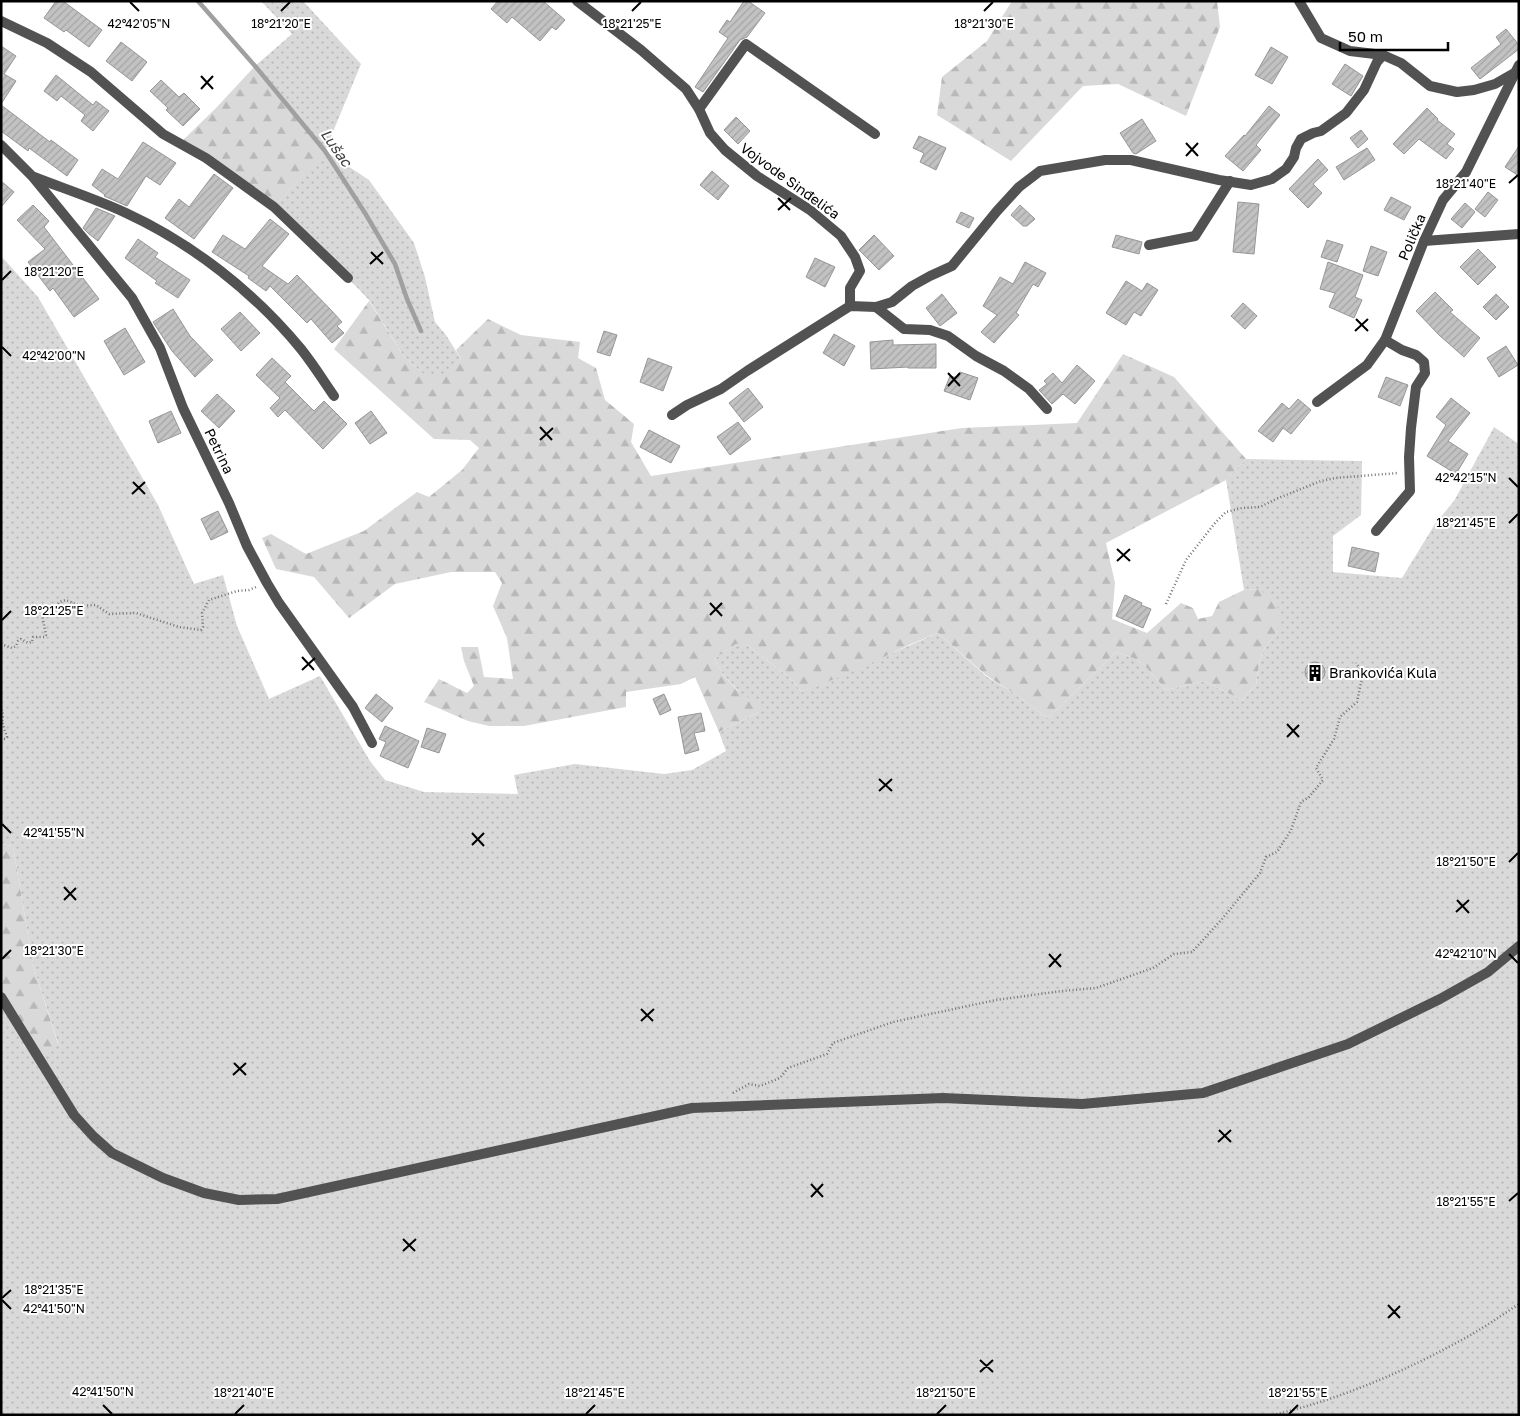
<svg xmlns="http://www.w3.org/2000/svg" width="1520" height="1416" font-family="'Golos Text',sans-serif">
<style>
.grass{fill:url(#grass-dots)}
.forest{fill:url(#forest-firs)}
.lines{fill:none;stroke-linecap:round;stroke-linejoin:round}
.stream{stroke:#a0a0a0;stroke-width:4.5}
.building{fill:url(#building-hatch);stroke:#969696}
.path{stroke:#747474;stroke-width:2.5;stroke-dasharray:1 2.5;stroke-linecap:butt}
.minor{stroke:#525252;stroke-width:10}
.ticks{fill:none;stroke:#000;stroke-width:2}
.labels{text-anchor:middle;stroke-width:4;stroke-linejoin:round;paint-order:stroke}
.street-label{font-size:14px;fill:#000;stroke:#fff}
.poi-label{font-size:14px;fill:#000;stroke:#fff;text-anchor:start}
.water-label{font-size:15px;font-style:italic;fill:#414141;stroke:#fff}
.ticks-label{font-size:12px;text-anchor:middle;fill:#000;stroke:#fff;stroke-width:4;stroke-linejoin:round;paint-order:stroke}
</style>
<defs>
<pattern id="grass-dots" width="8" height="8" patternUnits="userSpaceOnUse" patternTransform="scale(1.25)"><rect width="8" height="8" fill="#d9d9d9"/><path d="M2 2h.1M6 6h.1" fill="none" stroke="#b8b8b8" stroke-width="1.8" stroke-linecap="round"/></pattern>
<pattern id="forest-firs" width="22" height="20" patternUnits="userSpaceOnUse" patternTransform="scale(1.25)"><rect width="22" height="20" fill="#d9d9d9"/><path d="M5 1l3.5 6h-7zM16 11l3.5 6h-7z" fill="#b8b8b8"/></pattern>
<pattern id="building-hatch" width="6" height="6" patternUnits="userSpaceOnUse" patternTransform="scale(1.25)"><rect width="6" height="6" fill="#c2c2c2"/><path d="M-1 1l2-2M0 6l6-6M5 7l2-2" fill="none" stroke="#a5a5a5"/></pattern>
</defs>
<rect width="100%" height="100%" fill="#fff"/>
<g class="grass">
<polygon points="261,1 303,1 361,64 325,151 369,180 414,243 425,277 435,322 446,335 461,359 445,375 423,374 403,355 369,300 348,278 274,207 324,151 255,66 292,34"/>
<polygon points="1,256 38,297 158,505 194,584 223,575 237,626 269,699 320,676 370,761 385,780 424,792 518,794 514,775 575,764 664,774 692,770 726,751 719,732 759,712 724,676 714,659 736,644 746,644 789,677 802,692 938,633 987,677 1009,690 1048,718 1116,652 1138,660 1146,667 1166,690 1204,681 1242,700 1256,685 1259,662 1265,647 1278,631 1258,589 1244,590 1226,480 1246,459 1362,461 1361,515 1333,536 1333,572 1402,578 1435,524 1454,501 1494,427 1519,444 1519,943 1487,971 1347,1042 1202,1091 1082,1102 1019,1098 692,1106 277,1197 239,1198 205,1191 113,1151 76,1114 42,1057 58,1043 33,965 13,846 1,844"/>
<polygon points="1519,948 1519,1415 1,1415 1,1000 92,1138 204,1195 278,1201 692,1110 943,1100 1018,1102 1203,1095 1260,1077 1441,1001"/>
</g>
<g class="forest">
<polygon points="1012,1 1217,1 1220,27 1186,116 1118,84 1083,86 1011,161 937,115 942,77 987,41"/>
<polygon points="255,66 325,151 274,207 180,143 216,108"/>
<polygon points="369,301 403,355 423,374 445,374 461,359 456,350 488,319 521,335 580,342 578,358 596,368 605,400 634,424 631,442 651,476 962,428 1077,423 1123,354 1174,377 1246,459 1226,480 1106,543 1115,583 1112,619 1147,633 1181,603 1193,608 1198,619 1212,616 1219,602 1244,590 1258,589 1276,601 1280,618 1278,631 1265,647 1259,662 1256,685 1242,700 1204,681 1166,690 1146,667 1138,660 1116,652 1048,718 1009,690 987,676 938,633 911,644 854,671 802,692 789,677 746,644 736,644 714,659 724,676 737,690 760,706 759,712 719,732 695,677 681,684 626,692 626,707 524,726 489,726 468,721 424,702 439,679 467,693 474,686 464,661 461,647 478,647 484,677 513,679 507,638 493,606 502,583 495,572 451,572 395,584 349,618 314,577 276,569 262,538 271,534 306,554 364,531 417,492 429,497 462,470 479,448 470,440 434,439 334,349"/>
<polygon points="1,844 13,846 33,965 58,1044 42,1057 1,994"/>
</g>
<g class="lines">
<polyline class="stream" points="198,1 255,66 325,151 365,213 395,264 407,299 421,331"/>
</g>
<g class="building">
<polygon points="56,1 63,1 102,30 89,47 66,30 64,32 44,18"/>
<polygon points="498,1 543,1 565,20 556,30 552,27 540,41 512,17 507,23 491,9"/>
<polygon points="744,1 748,1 765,13 747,37 740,40 703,92 695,87 728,38 719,32 727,20 730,22"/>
<polygon points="1506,29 1519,45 1519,49 1480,79 1471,68 1501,44 1496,37"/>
<polygon points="121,42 147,62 132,81 106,61"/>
<polygon points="1,46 16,56 4,74 16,81 1,104"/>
<polygon points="1271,47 1288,57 1272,84 1255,75"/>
<polygon points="1345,64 1363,76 1351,96 1332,84"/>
<polygon points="56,75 93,105 96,101 109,111 93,131 81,121 85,115 61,96 57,101 44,91"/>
<polygon points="161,80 179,97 184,93 200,109 183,126 166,110 168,108 150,91"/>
<polygon points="1,105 50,142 51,140 78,160 67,176 29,148 28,151 1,131"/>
<polygon points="1269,106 1280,115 1256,145 1261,150 1243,171 1225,156 1244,135 1245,136"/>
<polygon points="1427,108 1438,119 1437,120 1455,134 1447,144 1454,149 1446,159 1419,139 1404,154 1393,144"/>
<polygon points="736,117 750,131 738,144 724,130"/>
<polygon points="1142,119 1156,141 1136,154 1133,153 1120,133"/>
<polygon points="1361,130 1368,139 1358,148 1350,138"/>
<polygon points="919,136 946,148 936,170 920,162 924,153 913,148"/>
<polygon points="143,142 176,163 160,185 146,176 127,206 104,196 105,195 92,185 102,169 118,179"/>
<polygon points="1519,146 1519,176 1505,167"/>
<polygon points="1367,148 1375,160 1344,180 1336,167"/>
<polygon points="1318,159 1328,170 1313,184 1322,193 1308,208 1289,189"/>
<polygon points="712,171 729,186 718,200 700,185"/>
<polygon points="214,174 233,188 194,239 165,218 179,199 189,207"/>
<polygon points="1,181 14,192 1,207"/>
<polygon points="1488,192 1498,200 1485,217 1475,209"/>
<polygon points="1391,197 1411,207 1404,220 1384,210"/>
<polygon points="1238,202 1259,204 1254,254 1233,252"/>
<polygon points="1465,203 1475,212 1462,228 1451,219"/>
<polygon points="33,205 49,221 44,227 99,299 74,317 53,288 50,291 28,262 45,249 17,220"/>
<polygon points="1020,205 1035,219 1027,226 1023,226 1011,215"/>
<polygon points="96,208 115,216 98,241 89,234 83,228"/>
<polygon points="961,212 974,218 969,228 956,222"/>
<polygon points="270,219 289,234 262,266 288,284 297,275 331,310 342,322 337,326 344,333 332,343 311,319 307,323 270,286 266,291 248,278 249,276 212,252 223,235 245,249"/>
<polygon points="874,235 894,256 879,270 859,250"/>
<polygon points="1116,235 1142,242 1139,254 1112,247"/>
<polygon points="138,239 158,253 155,257 190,280 178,298 155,283 157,281 125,258"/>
<polygon points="1327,240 1343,245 1337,262 1321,257"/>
<polygon points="1371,246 1387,252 1378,276 1363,271"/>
<polygon points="1478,249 1496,267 1478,285 1460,267"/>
<polygon points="815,258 835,267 825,287 806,277"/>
<polygon points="1025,262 1046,273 1038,287 1033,284 1016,313 1019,315 994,343 981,332 997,315 983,306 1000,277 1013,284"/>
<polygon points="1328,262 1363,275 1355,297 1362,300 1354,318 1329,307 1335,293 1320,289"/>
<polygon points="1126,281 1142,291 1147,283 1158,290 1141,316 1134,312 1126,325 1106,313"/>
<polygon points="1435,292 1453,310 1450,312 1480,338 1464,357 1439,335 1416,311"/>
<polygon points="942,294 957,313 940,326 926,308"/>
<polygon points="1496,294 1509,307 1496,320 1483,307"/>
<polygon points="1243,303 1257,316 1245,329 1231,316"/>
<polygon points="173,309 190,336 213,360 195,377 172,351 153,322"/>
<polygon points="240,312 260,333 241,351 221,329"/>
<polygon points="125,328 145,362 124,375 104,341"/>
<polygon points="604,331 617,335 610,356 597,352"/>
<polygon points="834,334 855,346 844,366 823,353"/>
<polygon points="893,340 893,345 936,344 936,368 908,368 908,367 871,369 870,342"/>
<polygon points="1506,346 1518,365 1499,377 1487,358"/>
<polygon points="272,358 291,376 285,382 314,411 324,401 347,424 323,449 285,410 278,417 270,408 280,398 256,375"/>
<polygon points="648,358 672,367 663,391 640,382"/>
<polygon points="1077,365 1095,381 1075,404 1063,394 1052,404 1039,390 1047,384 1044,381 1053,373 1062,383"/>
<polygon points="960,372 978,378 970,400 944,391 950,376 958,378"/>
<polygon points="1386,377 1408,385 1400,406 1378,397"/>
<polygon points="748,388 763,407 744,422 729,403"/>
<polygon points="217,394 235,411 219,428 201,411"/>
<polygon points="1451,398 1470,413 1448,441 1468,454 1456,474 1427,456 1446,425 1436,417"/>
<polygon points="1298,399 1311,410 1291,434 1283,428 1273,442 1258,431 1282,403 1289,409"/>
<polygon points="171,411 181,433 158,443 149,421"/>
<polygon points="371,411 387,433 370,444 355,423"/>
<polygon points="738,422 751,439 730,455 717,437"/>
<polygon points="649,430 680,446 671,463 640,447"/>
<polygon points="218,511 228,532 211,540 201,519"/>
<polygon points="1352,547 1379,553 1375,572 1348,566"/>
<polygon points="1125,595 1142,603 1141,605 1151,609 1143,628 1116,616"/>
<circle cx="1315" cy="672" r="10"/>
<polygon points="376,694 393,708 382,722 365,708"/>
<polygon points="664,694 671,710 660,715 653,699"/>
<polygon points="701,713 705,731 694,733 699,750 685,754 678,717"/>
<polygon points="385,726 419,741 408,768 380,756 386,742 379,739"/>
<polygon points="427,728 446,734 439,753 421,747"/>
</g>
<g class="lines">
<g class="path">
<polyline points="1166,604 1186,560 1215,523 1226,512 1242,508 1260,507 1276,499 1321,481 1335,478 1398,473"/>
<path d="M1,644l11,4 4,-2 2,-5 3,-2 7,4 4,-1 1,-5h12l1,-2 -4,-20c10,0 12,-5 17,-13l7,-2 14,6 16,-1 13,9 27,-1 43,14 22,3 2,-3 -1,-14 7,-13 28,-9 12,-1 7,-3"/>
<polyline points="1,706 3,716 2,722 7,737 5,739 1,739"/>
<polyline points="733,1093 749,1084 760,1086 780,1078 788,1068 827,1054 833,1043 893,1022 996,1000 1062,991 1096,988 1153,968 1174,954 1192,952 1222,919 1260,873 1266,857 1277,852 1291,830 1301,802 1309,797 1323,780 1316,768 1334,739 1340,717 1357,702 1363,673 1356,663"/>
<path d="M1273,1415c68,-16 133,-44 194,-78 18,-10 35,-22 52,-33"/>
</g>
<g class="minor">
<polyline points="577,1 641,50 686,89 699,109 710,133 725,150 757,176 810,210 841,236 855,257 860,271 850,288 850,306"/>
<polyline points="1299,1 1321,38 1350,51 1383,55"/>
<polyline points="1,21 47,43 91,72 163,134 206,158 274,207 348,278"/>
<polyline points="699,109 746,44 875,134"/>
<polyline points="1,145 33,177 132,298 160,348 183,408 229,503 247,546 267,583 279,603 353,707 372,743"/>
<path d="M34,177c31,12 62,22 92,36 67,31 128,79 175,136 12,15 22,31 33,47"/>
<polyline points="1424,241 1519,234"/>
<polyline points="1149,245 1195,236 1230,181"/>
<polyline points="876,307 904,329 930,330 948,336 976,356 1004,371 1029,389 1047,409"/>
<polyline points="1317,402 1367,365 1385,340 1424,241 1443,200 1466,172 1519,65"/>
<polyline points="672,415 687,405 721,389 747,371 850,306 876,307 892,302 912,286 930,276 952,266 997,211 1019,187 1040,171 1105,160 1131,160 1219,180 1251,185 1272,179 1286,169 1294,157 1296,148 1301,139 1313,133 1321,131 1346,113 1364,90 1377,62 1383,55 1401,63 1430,86 1457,92 1474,90 1495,84 1516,72"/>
<polyline points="1376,531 1410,491 1409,457 1411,428 1416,387 1425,373 1424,362 1416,355 1402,350 1385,340"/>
<polyline points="1,997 74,1115 93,1136 112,1153 163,1178 204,1193 239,1200 277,1199 692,1108 943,1098 1082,1104 1203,1093 1348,1044 1440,999 1488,972 1519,946"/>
</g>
</g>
<path class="ticks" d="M130,2l9,9M281,11l9,-9M632,11l9,-9M984,11l9,-9M201,76l12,13M201,89l12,-13M1186,143l12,13M1186,156l12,-13M1509,183l9,-8M778,198l12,12M778,210l13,-12M371,252l12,12M370,264l13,-12M2,280l9,-9M1356,319l12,12M1355,331l13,-12M2,347l9,9M948,373l12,13M948,386l12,-13M540,427l12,13M540,440l13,-12M1509,478l9,9M133,482l12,12M132,494l13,-12M1509,523l9,-9M1117,549l13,12M1117,561l13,-12M710,603l12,13M710,615l12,-12M2,620l9,-9M302,657l12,13M302,670l13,-12M1287,724l12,13M1287,737l12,-12M879,779l13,12M879,791l13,-12M2,824l9,9M472,833l12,13M472,845l12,-12M1509,862l9,-9M64,887l12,13M64,900l12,-12M1457,900l12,13M1456,912l13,-12M1049,954l12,13M1509,954l9,9M2,959l9,-9M1049,967l12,-13M641,1009l12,12M641,1021l13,-12M234,1063l12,12M233,1075l13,-12M1219,1130l12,12M1218,1142l13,-12M811,1184l12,13M811,1197l12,-13M1509,1201l9,-8M403,1239l12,12M403,1251l13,-12M2,1298l9,-8M2,1300l9,9M1388,1305l12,13M1388,1318l12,-12M980,1360l13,12M980,1372l13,-12M103,1405l9,9M235,1414l9,-9M586,1414l9,-9M937,1414l9,-9M1289,1414l9,-9"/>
<defs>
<g id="building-bare" transform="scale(1.35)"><path d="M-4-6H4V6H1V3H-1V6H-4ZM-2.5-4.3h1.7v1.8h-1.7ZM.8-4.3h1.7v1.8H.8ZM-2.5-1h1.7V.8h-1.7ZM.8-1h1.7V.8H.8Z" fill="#000" stroke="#fff" stroke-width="2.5" paint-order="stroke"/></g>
</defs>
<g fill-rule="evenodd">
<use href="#building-bare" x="1315" y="673"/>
</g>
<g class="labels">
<g class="street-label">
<text transform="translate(790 181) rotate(36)" y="5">Vojvode Sinđelića</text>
<text transform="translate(1412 237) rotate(-67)" y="5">Polička</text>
<text transform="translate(219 451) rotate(64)" y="5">Petrina</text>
</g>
<g class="poi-label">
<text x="1329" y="678">Brankovića Kula</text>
</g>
<g class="water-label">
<text transform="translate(336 148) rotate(55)" y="5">Lušac</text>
</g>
</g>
<g class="ticks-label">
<text x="281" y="28">18°21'20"E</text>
<text x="632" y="28">18°21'25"E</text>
<text x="984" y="28">18°21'30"E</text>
<text x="139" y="28">42°42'05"N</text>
<text x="1466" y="188">18°21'40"E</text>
<text x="54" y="276">18°21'20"E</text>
<text x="54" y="360">42°42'00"N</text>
<text x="1466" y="482">42°42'15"N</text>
<text x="1466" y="527">18°21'45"E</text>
<text x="54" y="615">18°21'25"E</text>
<text x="54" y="837">42°41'55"N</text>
<text x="1466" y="866">18°21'50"E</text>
<text x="54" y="955">18°21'30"E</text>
<text x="1466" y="958">42°42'10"N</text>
<text x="1466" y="1206">18°21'55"E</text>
<text x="54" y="1294">18°21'35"E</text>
<text x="54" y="1313">42°41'50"N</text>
<text x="103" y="1396">42°41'50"N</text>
<text x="244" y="1397">18°21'40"E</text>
<text x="595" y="1397">18°21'45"E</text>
<text x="946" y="1397">18°21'50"E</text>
<text x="1298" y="1397">18°21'55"E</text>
</g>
<rect width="1520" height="1416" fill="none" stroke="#000000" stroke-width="5"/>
<path d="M1340 42v8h108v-8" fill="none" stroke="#000000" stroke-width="2.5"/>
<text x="1348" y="42" font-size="15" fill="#000000" stroke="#ffffff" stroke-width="4" paint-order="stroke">50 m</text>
</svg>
